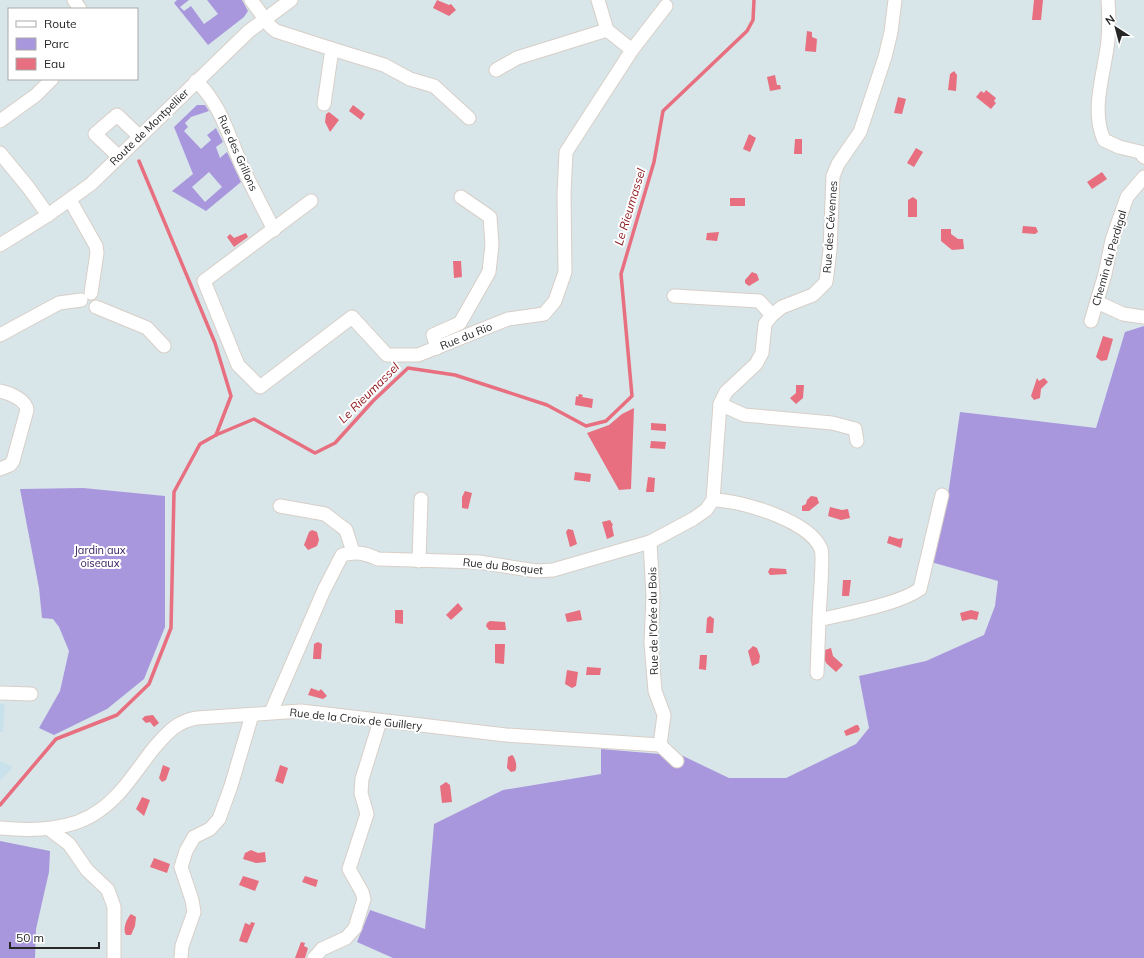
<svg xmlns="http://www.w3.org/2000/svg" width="1144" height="958" font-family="Mulish,sans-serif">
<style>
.education{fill:#c8e1ea}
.green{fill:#a997dd;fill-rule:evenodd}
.water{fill:#e76f7f}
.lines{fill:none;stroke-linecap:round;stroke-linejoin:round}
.stream{stroke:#e76f7f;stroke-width:3.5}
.minor-casing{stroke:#d8cec7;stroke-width:15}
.minor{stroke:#fff;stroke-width:13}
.labels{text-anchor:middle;stroke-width:4;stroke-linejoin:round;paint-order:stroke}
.street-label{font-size:11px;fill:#272727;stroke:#fff}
.park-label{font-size:11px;fill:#361c5e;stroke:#fff}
.water-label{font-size:12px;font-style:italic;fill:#8d141a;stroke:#fff}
</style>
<rect width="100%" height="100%" fill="#d8e6e9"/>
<g class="education">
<polygon points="0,704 5,705 3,732 0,732"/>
<polygon points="0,761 13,767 0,781"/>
</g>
<g class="green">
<polygon points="177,0 189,0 180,7 184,11 191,6 204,24 218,14 207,0 242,0 248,11 244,17 208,45 174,3"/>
<path d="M197,105h8l4,6 -18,6 -6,6 3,4 -4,4 17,18 10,-9 -4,-5 9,-7 7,14 -7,5 4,11 7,-6 14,30 -35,29 -34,-20 21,-17 -19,-47zM209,172l13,15 -17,15 -13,-15z"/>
<polygon points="1144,326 1144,958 393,958 357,942 370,910 425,929 434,824 503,790 601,774 601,749 683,756 729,778 786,778 856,744 869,728 859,676 926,661 984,635 995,606 998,581 931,562 948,495 960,412 1096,428 1125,332"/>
<polygon points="83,488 165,496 165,627 144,679 107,709 54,735 39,728 60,691 69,651 59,627 53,619 42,618 39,588 20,489"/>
<polygon points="0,841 50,851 49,872 36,929 35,958 0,958"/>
</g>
<g class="water">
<polygon points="437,0 449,5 451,4 456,10 449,16 433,8"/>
<polygon points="1034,0 1043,0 1041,20 1032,20"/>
<polygon points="807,31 812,32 812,37 817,39 816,52 805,51"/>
<polygon points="954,71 957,75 956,91 948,90 950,74"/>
<polygon points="775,75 777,85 780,85 781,89 770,91 767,77"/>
<polygon points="986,90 996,98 994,101 996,103 991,109 976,97 981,91 984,93"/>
<polygon points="898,97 906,99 902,114 894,113"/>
<polygon points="353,105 365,114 361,120 349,111"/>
<polygon points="329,112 339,120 330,132 325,122 326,114"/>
<polygon points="749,134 756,138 750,152 743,149"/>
<polygon points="795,139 802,139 802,154 794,154"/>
<polygon points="916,148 923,152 914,167 907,163"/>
<polygon points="1102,172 1107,179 1092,189 1087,182"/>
<polygon points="913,197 917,200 917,217 908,217 908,200"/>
<rect x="730" y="198" width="15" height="8"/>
<polygon points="1023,226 1036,227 1038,232 1035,234 1022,233"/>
<polygon points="941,229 951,229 951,234 958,239 963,239 964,249 952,250 941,241"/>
<polygon points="719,232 717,241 706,240 707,233"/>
<polygon points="246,233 248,237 234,247 227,237 230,234 234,238"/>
<polygon points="453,261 461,261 462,277 454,278"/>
<polygon points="752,272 757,274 759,280 749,286 745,283 745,280"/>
<polygon points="1103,336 1113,339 1107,360 1101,361 1096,357"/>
<polygon points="1037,378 1039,381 1044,378 1048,382 1041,389 1040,398 1034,400 1031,396"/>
<polygon points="796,385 804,385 803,398 796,404 790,398 796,393"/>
<polygon points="579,394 583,395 582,397 593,399 592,408 575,405 576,396 578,397"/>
<polygon points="634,408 631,489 619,490 587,433 609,425 622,414"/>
<polygon points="651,423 666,424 666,431 651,430"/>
<polygon points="651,441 666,442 665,449 650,448"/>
<polygon points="575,472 591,474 590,482 574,480"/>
<polygon points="648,477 655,478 654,492 646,492"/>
<polygon points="465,491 472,493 468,509 462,508 462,497"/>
<polygon points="811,496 817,497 819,503 809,511 802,511 802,506 806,504 807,500"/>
<polygon points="830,507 842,510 848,509 850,518 841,520 828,516"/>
<polygon points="610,520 613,525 612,526 614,536 607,539 602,522"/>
<polygon points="568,529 573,530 577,544 570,547 566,532"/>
<polygon points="312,530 317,532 319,540 317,546 308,550 304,545 309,532"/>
<polygon points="889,536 899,539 903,538 901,548 887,543"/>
<polygon points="770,568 786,569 787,574 770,575 768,572"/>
<polygon points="843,580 851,580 849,596 842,596"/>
<polygon points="458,603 463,609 451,620 446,615"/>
<polygon points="395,610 403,610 403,624 395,623"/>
<polygon points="580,610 582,620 567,622 565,614"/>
<polygon points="971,610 979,612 977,620 971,619 962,621 960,613"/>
<polygon points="710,616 714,619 713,633 706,633 707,618"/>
<polygon points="490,621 505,622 506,630 489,630 486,626 487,623"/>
<polygon points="318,642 322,644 321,659 313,659 314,644"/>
<polygon points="495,644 505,644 504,664 495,663"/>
<polygon points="753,646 757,648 760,656 759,663 752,666 748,651"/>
<polygon points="831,648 833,656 843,665 836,672 826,663 822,651"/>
<polygon points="700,655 707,655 706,670 699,669"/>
<polygon points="587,667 601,668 600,675 586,675"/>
<polygon points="567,670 578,672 576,686 572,688 565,684"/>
<polygon points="311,688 319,691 321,689 327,696 323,699 308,695"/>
<polygon points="153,715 159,723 154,727 150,722 146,723 142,719 145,716"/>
<polygon points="856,725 858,725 860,729 858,732 846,736 844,731"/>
<path d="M512,755c3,2 6,12 3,16l-4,1 -4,-4 1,-11z"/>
<polygon points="163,765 170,768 166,780 162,782 159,778"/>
<polygon points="280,765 288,768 283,784 275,781"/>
<polygon points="446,782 450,785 452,802 442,803 440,786"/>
<polygon points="142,797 150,800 144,816 136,809"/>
<polygon points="251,850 258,853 265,852 266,862 256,863 243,859 245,853"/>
<polygon points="154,858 170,864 167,873 150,867"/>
<polygon points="243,876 259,881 255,891 239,885"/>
<polygon points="305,876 318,880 316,887 302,882"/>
<path d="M131,914l5,3 -1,9 -4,9h-5c-4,-6 1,-17 5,-21z"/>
<polygon points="251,922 255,923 247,943 239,941 245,923 250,925"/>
<polygon points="301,942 305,943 304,946 308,948 305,958 295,958"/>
</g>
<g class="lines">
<g class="stream">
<polyline points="139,161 215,343 231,396 216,435"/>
<polyline points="0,805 56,739 117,715 149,684 171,628 174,492 200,444 216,435 254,419 315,453 335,443 373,401 408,368 455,375 547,405 586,426 606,421 632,396 621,274 654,162 663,111 747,31 753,20 754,0"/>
</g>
<g class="minor-casing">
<g id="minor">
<polyline points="74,0 80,9"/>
<polyline points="251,0 270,26 276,31 332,49 324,104"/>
<polyline points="598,0 607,30 632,50"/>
<path d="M1108,0c1,13 1,27 0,40 -3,32 -18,69 -4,100l15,7 21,5 4,5"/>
<polyline points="332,49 384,65 410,79 434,86 469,118"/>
<polyline points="496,70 517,58 607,30"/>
<path d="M196,81c24,22 32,53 45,83 10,22 22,44 33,66"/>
<polyline points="0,121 36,95 52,79"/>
<polyline points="0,153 28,187 48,215"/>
<polyline points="118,156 95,134 117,115 139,136"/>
<polyline points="70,200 96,246 97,253 91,293"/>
<polyline points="311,201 204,281 238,365 260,387 352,317 387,355 418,355 508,319 544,314 555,301 565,272 564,194 566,152 632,50 666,6"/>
<polyline points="0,245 48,215 91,184 249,31 291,0"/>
<polyline points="674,296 759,301 772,315"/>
<polyline points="1097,302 1123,314 1144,317"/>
<polyline points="96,307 147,328 164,346"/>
<polyline points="1091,321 1105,274 1112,240 1127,197 1144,177"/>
<polyline points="0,335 59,303 81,300"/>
<polyline points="437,348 433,335 460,323 489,272 492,245 490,217 461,197"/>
<path d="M0,391c10,2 26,9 27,19l-14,51 -3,4 -10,4"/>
<polyline points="720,404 744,415 832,423 855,429 857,441"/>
<path d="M713,500c28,0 97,21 108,49 3,8 -2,59 -2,71 28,-7 78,-15 101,-31l22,-94"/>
<polyline points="280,506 325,514 346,530 353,552"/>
<polyline points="650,542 653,596 651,643 655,691 664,715 660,745"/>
<polyline points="419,561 421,499"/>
<polyline points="817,673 819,620"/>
<polyline points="0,693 31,694"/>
<path d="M271,712l53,-122 18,-35c14,-4 23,-2 36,4l101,3 57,9 17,-1 97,-28 43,-23 13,-9 7,-10 7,-96 6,-12 30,-28 6,-11 3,-29 7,-9 10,-8 31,-12 13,-13 4,-32 3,-74 5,-12 22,-32 25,-75 6,-25 4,-32"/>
<polyline points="660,745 677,761"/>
<path d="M0,828c33,3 72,3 100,-18 22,-15 37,-41 54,-62 13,-15 23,-27 43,-30l104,-7 205,24 154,10"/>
<polyline points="49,829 69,844 87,870 108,890 114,907 114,958"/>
<polyline points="181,958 182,946 194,912 192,900 181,867 186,851 194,837 210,829 219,819 231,786 252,715"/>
<polyline points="314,958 322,949 346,938 355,928 364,899 362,892 349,869 367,814 361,793 362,779 380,721"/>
</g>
</g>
<use href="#minor" class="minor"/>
</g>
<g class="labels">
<g class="street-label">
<text transform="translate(149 127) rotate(-44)" y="4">Route de Montpellier</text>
<text transform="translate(238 153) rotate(66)" y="4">Rue des Grillons</text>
<text transform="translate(830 227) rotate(-86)" y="4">Rue des Cévennes</text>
<text transform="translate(1109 258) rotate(-74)" y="4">Chemin du Perdigal</text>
<text transform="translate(466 336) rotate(-22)" y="4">Rue du Rio</text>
<text transform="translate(503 566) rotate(6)" y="4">Rue du Bosquet</text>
<text transform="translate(653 621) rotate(-91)" y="4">Rue de l'Orée du Bois</text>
<text transform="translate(356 719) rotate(6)" y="4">Rue de la Croix de Guillery</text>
</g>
<g class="park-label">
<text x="100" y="554">Jardin aux<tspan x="100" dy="13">oiseaux</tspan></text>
</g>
<g class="water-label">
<text transform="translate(630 207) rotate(-73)" y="4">Le Rieumassel</text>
<text transform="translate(369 393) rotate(-45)" y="4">Le Rieumassel</text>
</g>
</g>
<rect x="8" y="8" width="130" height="72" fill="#ffffff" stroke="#a9a9a9"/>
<rect x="16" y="21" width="20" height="6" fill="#ffffff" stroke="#a9a9a9"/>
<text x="44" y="28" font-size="12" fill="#272727">Route</text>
<rect x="16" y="38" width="20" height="12" fill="#a997dd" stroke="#a9a9a9"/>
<text x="44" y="48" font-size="12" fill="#272727">Parc</text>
<rect x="16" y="58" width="20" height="12" fill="#e76f7f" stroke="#a9a9a9"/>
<text x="44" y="68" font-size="12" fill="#272727">Eau</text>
<g transform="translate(1116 28) rotate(324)" stroke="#ffffff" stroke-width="3" paint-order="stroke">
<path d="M0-3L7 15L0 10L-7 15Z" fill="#272727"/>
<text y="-6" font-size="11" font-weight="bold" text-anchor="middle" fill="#272727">N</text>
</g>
<path d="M10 942v6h89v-6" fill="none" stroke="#272727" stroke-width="2"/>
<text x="16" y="942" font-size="12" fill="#272727" stroke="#ffffff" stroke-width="3" paint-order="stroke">50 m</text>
</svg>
